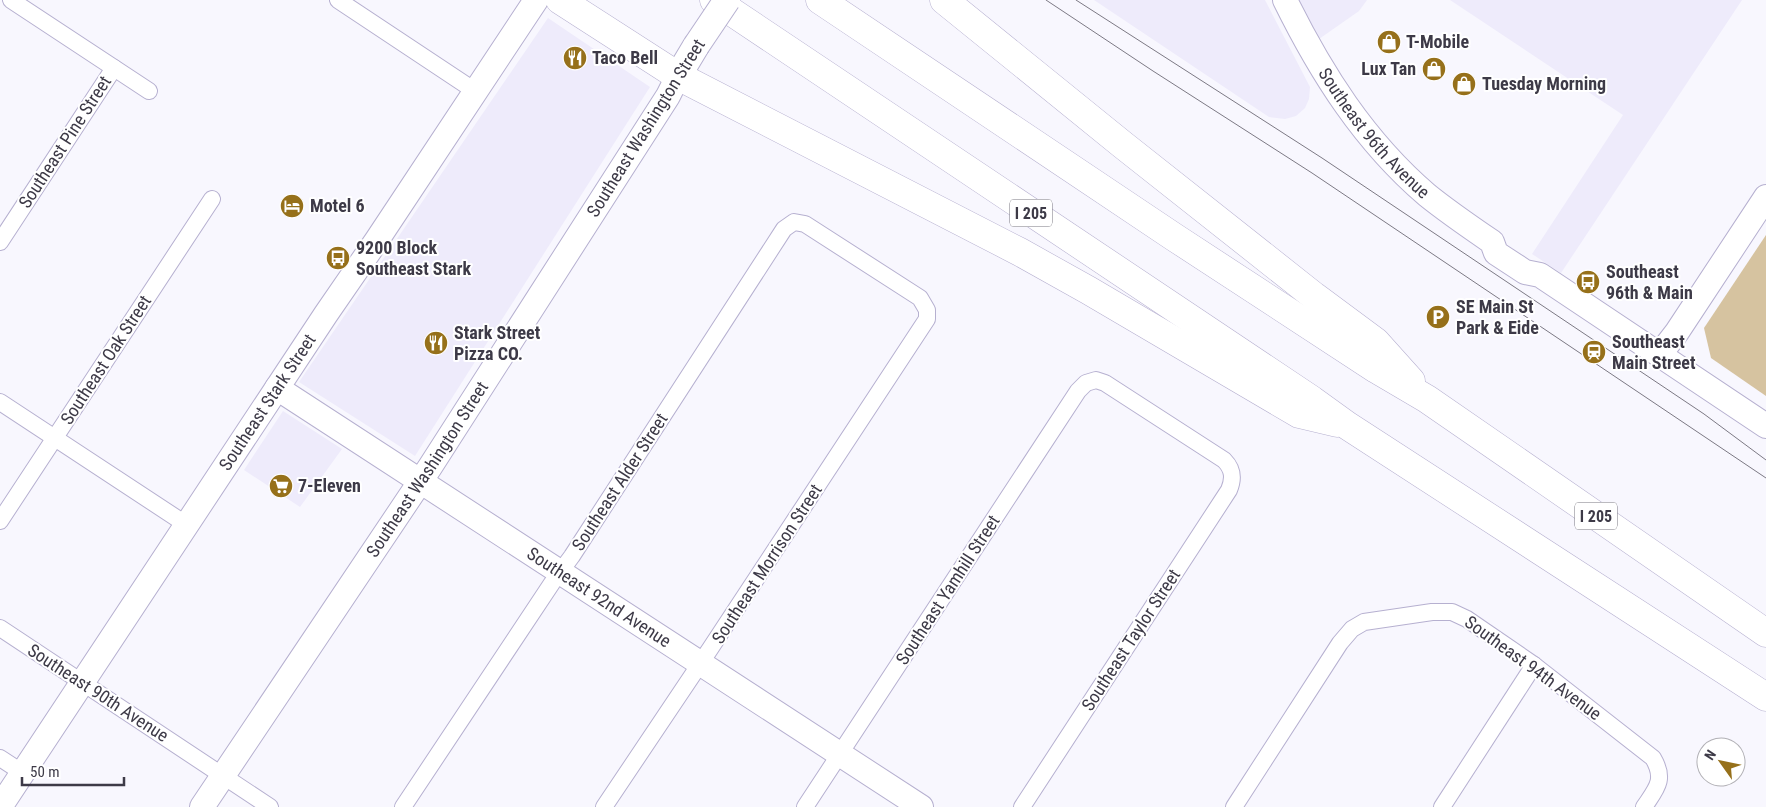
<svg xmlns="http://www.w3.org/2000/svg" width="1766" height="807" font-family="'Roboto Condensed',sans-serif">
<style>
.built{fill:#eeebfb}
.green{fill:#d6c3a0}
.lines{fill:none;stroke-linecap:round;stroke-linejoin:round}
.street-casing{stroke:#b6b0d0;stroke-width:18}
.secondary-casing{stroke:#b6b0d0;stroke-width:26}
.primary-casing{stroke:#b6b0d0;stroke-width:28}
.highway-casing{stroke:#b6b0d0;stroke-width:29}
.street{stroke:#fff;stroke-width:16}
.secondary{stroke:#fff;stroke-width:24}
.primary{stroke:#fff;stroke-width:26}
.highway{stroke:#fff;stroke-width:28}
.tram{stroke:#7c7984;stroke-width:1}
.primary-bridge-casing{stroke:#b6b0d0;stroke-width:28;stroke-linecap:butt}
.primary-bridge{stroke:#fff;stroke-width:26}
.labels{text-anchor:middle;stroke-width:4;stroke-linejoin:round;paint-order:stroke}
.shield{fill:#fff;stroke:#77757e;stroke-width:1}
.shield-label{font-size:16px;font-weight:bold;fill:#3d3a47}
.poi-label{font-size:18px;font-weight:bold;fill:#3d3a47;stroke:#fff;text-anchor:start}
.street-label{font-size:18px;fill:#3d3a47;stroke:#fff}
</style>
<rect width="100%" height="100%" fill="#f8f7fe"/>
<g class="built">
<polygon points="1094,0 1265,0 1310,87 1309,99 1305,108 1296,116 1285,119 1269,117"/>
<polygon points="1299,0 1367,0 1359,11 1319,39"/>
<polygon points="1450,0 1742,0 1561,273 1532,254 1623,115"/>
<polygon points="548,18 650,87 415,456 299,382"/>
<polygon points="283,411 342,449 300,507 244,470"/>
</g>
<polygon class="green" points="1766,235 1766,396 1711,358 1704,328"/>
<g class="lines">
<g class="street-casing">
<g id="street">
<polyline points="11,0 149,91"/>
<polyline points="338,0 475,91"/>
<polyline points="0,242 114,68"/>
<polyline points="0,402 187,525"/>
<polyline points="0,521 212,199"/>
<polyline points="0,628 270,807"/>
<polyline points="0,758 23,773"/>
<polyline points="403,807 552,583 572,556 784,229 794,222 805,224 920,298 927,310 927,319 710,649 604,807"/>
<path d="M805,807l273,-416 8,-8 10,-3 9,3 119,77c9,9 10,18 5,30l-207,317"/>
<path d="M1234,807l106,-164 12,-14 12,-7 68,-10h20l15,7 67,46 119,93c13,22 3,31 -9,49"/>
<polyline points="1442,807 1534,665"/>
</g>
</g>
<g class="secondary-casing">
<g id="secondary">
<path id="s1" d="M1285,0c36,73 79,141 142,195 21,17 43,32 65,47l4,11 29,19 15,3 226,151"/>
<polyline points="1660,354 1677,332 1766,197"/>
<path id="s2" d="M277,388l644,419"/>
<path id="s3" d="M0,807l326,-493 51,-74 159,-240"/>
<path id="s4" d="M202,807l228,-340 238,-371 10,-20"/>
</g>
</g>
<g class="primary-casing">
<polyline id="primary" points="678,76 696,46"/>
</g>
<g class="highway-casing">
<g id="highway">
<polyline points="560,0 678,76 1020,252 1088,290 1299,414 1337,423"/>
<polyline points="714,0 1312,400 1348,426 1766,697"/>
<polyline points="820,0 1174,237 1376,369 1427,399 1766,633"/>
<polyline points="944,0 1123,145 1314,296 1376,342 1411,381"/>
</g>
</g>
<use href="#street" class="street"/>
<use href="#secondary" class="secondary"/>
<use href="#primary" class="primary"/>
<use href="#highway" class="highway"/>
<g class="tram">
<polyline points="1046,0 1153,71 1312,173 1766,478"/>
<polyline points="1076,0 1322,158 1704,414 1766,460"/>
</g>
<g class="primary-bridge-casing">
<polyline id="primary-bridge" points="696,46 727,0"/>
</g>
<use href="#primary-bridge" class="primary-bridge"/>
</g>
<defs>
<g id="shop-disc" transform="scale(1.25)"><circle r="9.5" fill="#96701a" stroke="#fff"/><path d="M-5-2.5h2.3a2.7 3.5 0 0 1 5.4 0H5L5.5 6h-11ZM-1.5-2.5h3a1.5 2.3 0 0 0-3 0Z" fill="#fff"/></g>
<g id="restaurant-disc" transform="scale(1.25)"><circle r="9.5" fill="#96701a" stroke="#fff"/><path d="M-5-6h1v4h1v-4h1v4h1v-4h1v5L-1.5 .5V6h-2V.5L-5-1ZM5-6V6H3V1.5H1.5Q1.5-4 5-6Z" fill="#fff"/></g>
<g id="hotel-disc" transform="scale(1.25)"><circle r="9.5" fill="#96701a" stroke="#fff"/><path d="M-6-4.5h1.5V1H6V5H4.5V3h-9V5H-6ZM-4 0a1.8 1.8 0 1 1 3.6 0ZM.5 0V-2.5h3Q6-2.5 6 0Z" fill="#fff"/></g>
<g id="bus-disc" transform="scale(1.25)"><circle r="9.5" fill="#96701a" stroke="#fff"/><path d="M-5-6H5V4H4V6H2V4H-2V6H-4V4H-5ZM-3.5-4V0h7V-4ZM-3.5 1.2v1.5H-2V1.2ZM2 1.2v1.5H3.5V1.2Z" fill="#fff"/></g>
<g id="parking-disc" transform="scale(1.25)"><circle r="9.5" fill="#96701a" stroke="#fff"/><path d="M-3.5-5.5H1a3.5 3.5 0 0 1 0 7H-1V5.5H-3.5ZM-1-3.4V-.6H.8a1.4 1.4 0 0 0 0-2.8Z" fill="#fff"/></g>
<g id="station-disc" transform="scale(1.25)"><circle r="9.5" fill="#96701a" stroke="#fff"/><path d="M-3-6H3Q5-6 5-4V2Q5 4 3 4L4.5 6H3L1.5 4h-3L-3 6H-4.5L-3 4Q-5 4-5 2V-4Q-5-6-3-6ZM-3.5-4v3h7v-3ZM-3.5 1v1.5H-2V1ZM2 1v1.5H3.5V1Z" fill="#fff"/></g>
<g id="supermarket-disc" transform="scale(1.25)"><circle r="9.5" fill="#96701a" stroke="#fff"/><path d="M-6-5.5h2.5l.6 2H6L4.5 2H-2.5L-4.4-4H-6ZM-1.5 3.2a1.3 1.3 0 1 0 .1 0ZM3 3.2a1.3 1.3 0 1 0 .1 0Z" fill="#fff"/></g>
</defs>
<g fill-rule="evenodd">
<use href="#shop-disc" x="1389" y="42"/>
<use href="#restaurant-disc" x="575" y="58"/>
<use href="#shop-disc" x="1434" y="69"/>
<use href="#shop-disc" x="1464" y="84"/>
<use href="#hotel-disc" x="292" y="206"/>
<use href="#bus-disc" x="338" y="258"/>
<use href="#bus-disc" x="1588" y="282"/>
<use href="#parking-disc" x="1438" y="317"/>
<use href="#restaurant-disc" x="436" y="343"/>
<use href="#station-disc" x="1594" y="352"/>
<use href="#supermarket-disc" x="281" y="486"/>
</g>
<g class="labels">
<g class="shield">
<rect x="1010" y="199.5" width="42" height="27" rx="4"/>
<rect x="1575" y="502.5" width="42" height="27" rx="4"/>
</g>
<g class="shield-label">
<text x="1031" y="219">I 205</text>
<text x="1596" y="522">I 205</text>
</g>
<g class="poi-label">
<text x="1406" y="48">T-Mobile</text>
<text x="592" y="64">Taco Bell</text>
<text x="1416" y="75" text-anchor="end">Lux Tan</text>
<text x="1482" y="90">Tuesday Morning</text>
<text x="310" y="212">Motel 6</text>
<text x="356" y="254">9200 Block<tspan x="356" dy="21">Southeast Stark</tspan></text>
<text x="1606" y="278">Southeast<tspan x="1606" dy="21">96th &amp; Main</tspan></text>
<text x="1456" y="313">SE Main St<tspan x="1456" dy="21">Park &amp; Eide</tspan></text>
<text x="454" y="339">Stark Street<tspan x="454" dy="21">Pizza CO.</tspan></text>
<text x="1612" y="348">Southeast<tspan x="1612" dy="21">Main Street</tspan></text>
<text x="298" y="492">7-Eleven</text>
</g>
<g class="street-label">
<text transform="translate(646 128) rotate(-58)" y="6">Southeast Washington Street</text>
<text dy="6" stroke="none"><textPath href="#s1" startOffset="161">Southeast 96th Avenue</textPath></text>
<text transform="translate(65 142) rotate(-57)" y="6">Southeast Pine Street</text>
<text transform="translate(106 360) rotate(-57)" y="6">Southeast Oak Street</text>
<text dy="6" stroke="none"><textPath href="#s3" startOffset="485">Southeast Stark Street</textPath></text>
<text dy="6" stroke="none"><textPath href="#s4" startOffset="406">Southeast Washington Street</textPath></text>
<text transform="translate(620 482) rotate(-57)" y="6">Southeast Alder Street</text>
<text transform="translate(767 564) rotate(-57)" y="6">Southeast Morrison Street</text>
<text transform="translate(948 590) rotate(-57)" y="6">Southeast Yamhill Street</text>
<text dy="6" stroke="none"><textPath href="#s2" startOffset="384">Southeast 92nd Avenue</textPath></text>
<text transform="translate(1131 640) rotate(-57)" y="6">Southeast Taylor Street</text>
<text transform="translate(1533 668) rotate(36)" y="6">Southeast 94th Avenue</text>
<text transform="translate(98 693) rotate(33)" y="6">Southeast 90th Avenue</text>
</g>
</g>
<g transform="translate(1721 762) rotate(303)"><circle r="24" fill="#ffffff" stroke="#b1b0b5"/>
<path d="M0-4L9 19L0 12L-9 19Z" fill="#96701a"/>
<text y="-8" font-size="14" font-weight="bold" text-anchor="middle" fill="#3d3a47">N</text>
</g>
<path d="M22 777v8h102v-8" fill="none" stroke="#3d3a47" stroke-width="2.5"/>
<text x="30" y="777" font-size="15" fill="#3d3a47" stroke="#ffffff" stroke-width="4" paint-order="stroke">50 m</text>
</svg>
